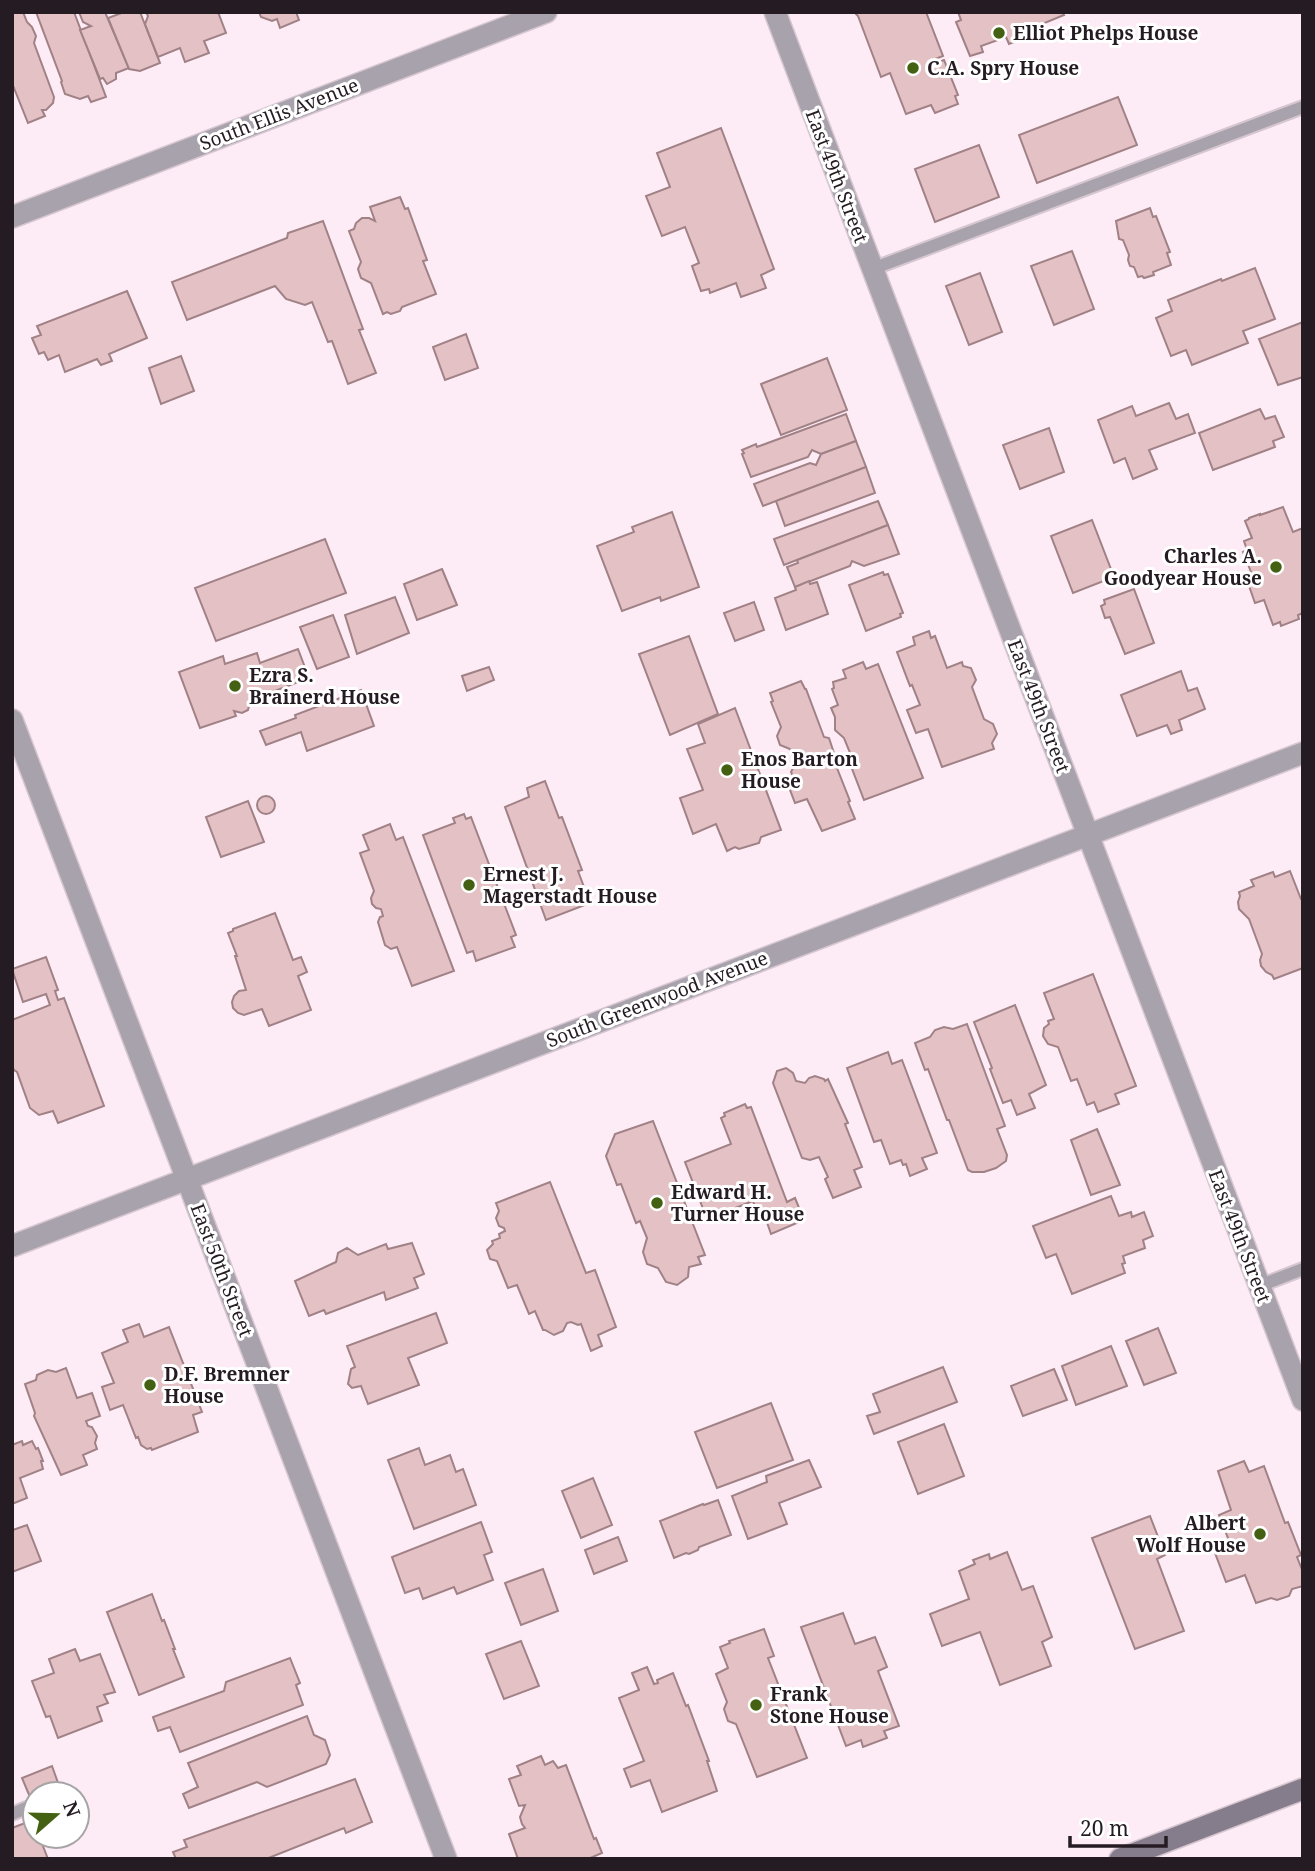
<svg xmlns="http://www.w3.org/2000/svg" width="1315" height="1871" font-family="'Noto Serif',serif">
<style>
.building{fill:#e3c1c5;stroke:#a08185;stroke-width:2}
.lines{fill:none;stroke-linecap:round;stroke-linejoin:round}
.lane-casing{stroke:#d6c6d0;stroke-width:16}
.street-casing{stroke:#d6c6d0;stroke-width:24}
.secondary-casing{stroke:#d6c6d0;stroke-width:24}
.lane{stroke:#a8a2ad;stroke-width:12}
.street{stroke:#a8a2ad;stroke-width:21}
.secondary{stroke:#857c8c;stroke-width:21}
.poi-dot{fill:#446012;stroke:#fefffe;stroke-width:2.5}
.labels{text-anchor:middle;stroke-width:6;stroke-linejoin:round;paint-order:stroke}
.poi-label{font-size:19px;font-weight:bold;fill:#251b22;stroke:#fefffe;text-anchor:start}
.street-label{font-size:19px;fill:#251b22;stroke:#fefffe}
</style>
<rect width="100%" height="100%" fill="#fdecf6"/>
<g class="building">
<polygon points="12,12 23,12 27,22 32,27 36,36 34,43 54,97 53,103 46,110 42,110 45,116 28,123 12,83"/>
<polygon points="36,12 74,12 106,97 91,102 88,96 80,99 65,94 61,82 62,81"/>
<polygon points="79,12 105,12 129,68 116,73 116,79 107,84 103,78 100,79 80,30 91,26 83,22"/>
<polygon points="116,12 140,12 160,63 140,71 129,69 108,18 119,14"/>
<polygon points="146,12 218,12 226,33 204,41 209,53 185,62 180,48 158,57 145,24 148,16"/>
<polygon points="259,12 296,12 299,20 280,28 277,19 272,21 261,17"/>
<polygon points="854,12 926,12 943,56 935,59 936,63 944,60 958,95 955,96 958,104 935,113 931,105 906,114 890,73 881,77 858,16"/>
<polygon points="958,12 1062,12 1064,15 1042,24 1045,30 1009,44 1006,37 981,46 983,52 970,56 956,22 961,20"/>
<polygon points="1118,97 1137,145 1037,183 1019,135"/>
<polygon points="721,128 774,269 761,275 766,288 741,297 736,283 710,293 709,289 701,291 692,266 699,263 685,227 662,236 646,196 670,187 657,153"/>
<polygon points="979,145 999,197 935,222 915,169"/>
<polygon points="400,197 405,209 408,208 427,260 423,261 436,294 402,307 400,311 391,314 387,312 383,314 371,283 361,278 358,269 361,262 349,231 354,229 356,223 362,218 369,218 375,221 370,207"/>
<polygon points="1150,208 1153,217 1156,216 1170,252 1167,253 1171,265 1153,272 1154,275 1144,278 1142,276 1138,277 1134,267 1130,266 1128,260 1129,255 1123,240 1119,239 1116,221"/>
<polygon points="323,221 363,329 359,330 376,373 348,384 332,341 328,342 312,302 305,305 286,299 275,286 187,320 172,282 287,238 288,233"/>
<polygon points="1072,251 1094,309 1054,325 1031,266"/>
<polygon points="1255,268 1275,319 1243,331 1248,343 1192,365 1186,350 1171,356 1156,318 1172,311 1168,300 1221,279 1222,281"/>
<polygon points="980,273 1002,332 969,345 946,286"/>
<polygon points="127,291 147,338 109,354 112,361 101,365 97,359 65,372 59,355 48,360 44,352 39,354 32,338 41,335 37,326"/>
<polygon points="1303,322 1303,377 1278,385 1259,339"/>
<polygon points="466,334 478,368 445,380 433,347"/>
<polygon points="181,356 194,391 161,404 149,368"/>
<polygon points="827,358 847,410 781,435 761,384"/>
<polygon points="1169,403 1176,419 1188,414 1195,433 1149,450 1157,469 1133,479 1125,458 1114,463 1098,420 1132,406 1136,416"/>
<polygon points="1260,409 1265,419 1275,416 1284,437 1273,441 1275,447 1213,470 1199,433"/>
<polygon points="846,414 856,441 821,454 812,450 808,457 751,477 742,454 744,453 742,450 756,444 757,447"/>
<polygon points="1049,428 1064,472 1020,489 1003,445"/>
<polygon points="856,441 866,467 763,506 754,484 810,463 816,465 821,454"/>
<polygon points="866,467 875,493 785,526 776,501"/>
<polygon points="878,501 888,525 784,565 774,539"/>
<polygon points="1283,507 1293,532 1303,528 1303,613 1298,615 1299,619 1281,626 1280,622 1273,625 1264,600 1255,603 1249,586 1255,582 1243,552 1247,550 1244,541 1252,538 1245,521 1249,519 1249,518 1260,514 1260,515"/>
<polygon points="672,512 699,587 661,601 660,597 622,611 597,546 634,532 632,527"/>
<polygon points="1092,520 1114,577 1073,593 1051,536"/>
<polygon points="888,525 899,554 864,566 852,561 850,566 795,587 787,567 798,563 797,560"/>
<polygon points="325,539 346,593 216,641 195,588"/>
<polygon points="442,569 457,605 417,620 404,584"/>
<polygon points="883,572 884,575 888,574 903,613 900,614 901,617 866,631 849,585"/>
<polygon points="809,581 810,584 817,582 828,614 786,630 775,598 796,590 795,587"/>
<polygon points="1134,589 1154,643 1125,654 1110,617 1105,618 1101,606 1105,604 1104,600"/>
<polygon points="395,597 409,633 357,654 345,615"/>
<polygon points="754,602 764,630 735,641 724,613"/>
<polygon points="333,615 349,657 317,669 300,627"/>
<polygon points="929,631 931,638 935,636 947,668 962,662 963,666 971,668 976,680 972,687 984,719 993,724 997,734 992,743 994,749 942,767 928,729 916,733 907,710 920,705 912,685 910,686 897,652 915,645 913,637"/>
<polygon points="689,636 718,714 670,735 639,654"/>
<polygon points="298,649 309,678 264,695 265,698 249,706 248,710 242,713 234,711 236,716 200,728 179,672 223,656 225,664 257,653 260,663"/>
<polygon points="863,662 866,669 878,664 923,778 864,800 849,761 853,760 844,738 835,730 835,717 831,708 838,705 832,689 834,688 833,682 846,678 843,670"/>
<polygon points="489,667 494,680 467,691 462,676"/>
<polygon points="1181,671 1188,691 1197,688 1205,709 1179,720 1182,730 1171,734 1167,725 1137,736 1121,695"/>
<polygon points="801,681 805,689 806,689 824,737 829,738 836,759 835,763 850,801 848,802 855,819 822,831 807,799 795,803 787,782 794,779 791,772 795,764 790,749 780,745 777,736 781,727 771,702 773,701 770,693"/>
<polygon points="361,690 374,726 307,751 301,732 266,745 260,731 296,718 295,715"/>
<polygon points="735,708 781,830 761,837 759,843 739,849 735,847 727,851 716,824 693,834 680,798 703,790 687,749 705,743 698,724"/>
<polygon points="545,781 559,818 562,817 582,870 578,871 590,903 546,920 505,807 529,797 527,788"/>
<circle cx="266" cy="805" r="9"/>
<polygon points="248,801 264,842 221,857 206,817"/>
<polygon points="464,814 466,819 471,817 516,935 511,937 515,947 476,961 473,951 467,953 423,835 455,823 453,818"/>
<polygon points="390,824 396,840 403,837 454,971 412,986 397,947 391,949 385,945 378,922 380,917 383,916 381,909 376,908 372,904 371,898 374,891 360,853 369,850 363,835"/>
<polygon points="1290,871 1301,899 1303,900 1303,968 1274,979 1272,975 1266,972 1261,966 1260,960 1262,954 1249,919 1239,909 1238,902 1240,896 1239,892 1254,886 1251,880 1273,872 1275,877"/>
<polygon points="275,913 293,960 301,957 307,972 298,976 311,1010 269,1026 262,1009 244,1015 238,1013 233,1008 232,1002 234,996 239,991 246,990 235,956 237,956 228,933 233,931 233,929"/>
<polygon points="46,957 58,990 55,991 58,1000 64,998 104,1106 58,1123 53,1111 39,1115 30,1108 17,1072 14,1070 12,1065 12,1020 50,1005 46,994 23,1002 12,969"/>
<polygon points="1093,974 1136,1086 1115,1094 1119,1104 1098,1112 1094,1102 1087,1105 1077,1079 1071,1081 1058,1047 1048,1044 1043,1036 1044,1028 1049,1024 1048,1021 1054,1019 1044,993"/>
<polygon points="1015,1005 1046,1085 1029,1094 1035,1108 1017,1115 1011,1100 1003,1103 990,1069 992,1068 974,1022"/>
<polygon points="967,1024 1005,1126 997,1129 1007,1155 1006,1161 996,1168 984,1172 972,1172 968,1170 949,1120 947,1120 928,1069 925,1070 915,1043 930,1037 935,1030 944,1027 953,1029"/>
<polygon points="888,1052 892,1064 902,1060 937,1153 922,1158 927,1169 910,1176 906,1164 903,1165 901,1160 890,1164 881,1140 874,1142 847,1068"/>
<polygon points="786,1068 793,1073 796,1081 805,1083 809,1078 815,1076 824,1079 825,1081 828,1079 848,1123 845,1124 862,1167 854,1170 861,1187 833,1198 825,1179 828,1177 819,1157 810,1160 802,1158 773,1083 777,1071"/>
<polygon points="745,1104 747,1108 751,1107 787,1202 795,1198 804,1220 771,1234 763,1211 756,1210 753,1201 707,1219 685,1162 731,1144 721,1118 725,1116 724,1113"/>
<polygon points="653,1121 705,1255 698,1257 701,1264 689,1267 688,1277 677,1285 666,1282 658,1268 647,1264 643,1252 647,1238 640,1221 636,1223 621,1184 617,1185 606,1156 615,1134"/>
<polygon points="1097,1129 1120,1185 1091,1195 1071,1140"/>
<polygon points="550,1182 586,1273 595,1270 616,1327 598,1335 602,1346 591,1351 581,1324 578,1325 571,1322 567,1323 563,1331 554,1335 545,1330 543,1330 535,1311 529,1314 517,1285 508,1288 497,1261 490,1259 487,1250 493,1244 492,1241 500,1238 499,1234 505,1231 504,1228 499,1226 496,1218 499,1211 496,1203"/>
<polygon points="1111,1196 1119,1216 1131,1212 1132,1217 1144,1212 1153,1236 1143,1240 1145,1248 1123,1256 1125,1263 1122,1264 1125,1273 1072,1294 1056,1254 1046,1258 1033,1226"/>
<polygon points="412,1243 424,1274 414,1278 418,1288 386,1300 384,1292 326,1314 324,1310 309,1316 295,1281 336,1262 338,1253 347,1248 358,1255 386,1244 388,1249"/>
<polygon points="436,1313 447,1343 408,1358 419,1385 368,1404 361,1386 352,1388 348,1384 351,1369 355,1367 347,1346"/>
<polygon points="139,1324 144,1337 169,1327 202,1412 193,1415 198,1432 152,1450 151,1448 147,1449 141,1445 138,1437 136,1438 123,1405 110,1410 102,1387 114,1383 102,1353 128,1342 123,1330"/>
<polygon points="1158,1328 1176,1373 1144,1385 1126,1341"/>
<polygon points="1111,1346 1127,1386 1076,1405 1062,1366"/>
<polygon points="943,1367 957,1402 874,1434 867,1416 880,1412 873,1394"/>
<polygon points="66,1368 77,1398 92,1393 100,1416 86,1421 88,1426 92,1427 97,1436 95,1443 97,1449 83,1455 87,1465 61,1475 34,1416 35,1413 25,1384 36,1380 37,1375 48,1370 56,1372"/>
<polygon points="1054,1369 1067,1400 1023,1416 1011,1386"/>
<polygon points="771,1403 793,1460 717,1488 695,1432"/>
<polygon points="944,1424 964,1476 918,1494 898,1442"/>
<polygon points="22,1441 23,1445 32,1441 36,1449 38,1448 43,1461 41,1461 43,1469 20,1478 27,1498 12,1504 12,1445"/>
<polygon points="419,1448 425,1465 450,1455 456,1472 463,1469 476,1505 414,1529 388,1460"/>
<polygon points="809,1460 821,1487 779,1503 787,1524 748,1539 732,1496 767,1482 766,1476"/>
<polygon points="1244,1461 1249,1472 1264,1466 1285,1523 1288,1522 1301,1555 1297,1557 1303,1572 1303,1586 1292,1589 1289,1596 1277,1600 1271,1598 1256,1603 1245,1575 1226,1582 1215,1553 1231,1546 1219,1515 1231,1510 1218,1471"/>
<polygon points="593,1478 612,1525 581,1538 562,1491"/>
<polygon points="718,1500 731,1535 699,1547 698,1550 689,1554 686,1553 674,1558 660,1521 703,1504 704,1505"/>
<polygon points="1150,1516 1165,1555 1157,1559 1184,1631 1135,1649 1092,1538"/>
<polygon points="481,1522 492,1552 484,1555 493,1580 457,1594 454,1587 423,1599 419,1588 405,1593 392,1557"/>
<polygon points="27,1525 41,1561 12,1572 12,1527 13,1530"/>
<polygon points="618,1537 627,1561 594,1574 585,1550"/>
<polygon points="1007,1552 1022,1590 1033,1586 1052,1637 1042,1642 1051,1666 1000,1685 980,1632 942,1646 930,1614 969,1599 959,1571 975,1564 973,1560 989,1554 990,1559"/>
<polygon points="543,1569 558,1611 521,1625 505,1583"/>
<polygon points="152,1594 162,1621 164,1620 175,1649 173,1649 184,1677 139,1695 107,1612"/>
<polygon points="843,1613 855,1644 875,1637 887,1667 878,1671 899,1726 884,1731 887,1738 863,1747 861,1740 846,1746 801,1627"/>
<polygon points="764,1629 774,1656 768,1658 807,1758 757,1777 736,1724 728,1721 724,1709 727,1702 716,1674 728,1668 720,1647 730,1643 729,1641"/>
<polygon points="521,1641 539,1686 504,1699 486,1654"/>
<polygon points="75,1649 80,1661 100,1654 115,1692 104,1695 108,1703 97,1707 102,1721 58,1738 50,1716 46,1717 32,1681 54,1673 49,1659"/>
<polygon points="290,1658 300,1683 296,1685 303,1705 180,1752 170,1727 158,1731 153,1717 224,1691 226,1682"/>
<polygon points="647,1667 654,1684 658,1683 657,1680 673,1673 686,1706 688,1705 709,1761 707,1761 717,1791 662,1812 650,1780 631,1787 624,1769 644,1761 619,1698 639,1690 632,1673"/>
<polygon points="307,1716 314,1735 325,1740 330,1755 326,1764 267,1787 257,1782 189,1808 183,1794 198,1787 188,1763"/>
<polygon points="541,1756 545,1765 553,1761 558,1768 566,1765 594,1839 596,1838 602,1853 588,1859 518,1859 509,1834 525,1828 522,1824 520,1817 525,1805 519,1806 509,1779 521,1775 517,1766"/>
<polygon points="52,1766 62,1794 35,1794 35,1809 22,1778"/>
<polygon points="355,1779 372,1822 346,1833 344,1828 266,1859 176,1859 173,1852 187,1847 184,1840"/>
<polygon points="33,1820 35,1825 35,1836 39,1836 48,1859 12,1859 12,1828"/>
</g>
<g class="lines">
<g class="lane-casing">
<g id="lane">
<polyline points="872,269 1303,107"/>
<polyline points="1259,1286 1303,1269"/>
<polyline points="12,1814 26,1808"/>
</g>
</g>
<g class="street-casing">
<g id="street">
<polyline points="775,12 1303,1400"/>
<polyline points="12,217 546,12"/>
<polyline points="12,720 446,1859"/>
<polyline points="12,1246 1303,753"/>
</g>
</g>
<g class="secondary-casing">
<polyline id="secondary" points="1120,1859 1303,1789"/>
</g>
<use href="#lane" class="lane"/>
<use href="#street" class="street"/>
<use href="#secondary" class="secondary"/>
</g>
<g class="poi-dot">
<circle cx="999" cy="33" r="7"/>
<circle cx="913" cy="68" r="7"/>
<circle cx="1276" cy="567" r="7"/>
<circle cx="235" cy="686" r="7"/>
<circle cx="727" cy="770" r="7"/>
<circle cx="469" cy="885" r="7"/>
<circle cx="657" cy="1203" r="7"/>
<circle cx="150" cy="1385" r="7"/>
<circle cx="1260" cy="1534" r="7"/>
<circle cx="756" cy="1705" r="7"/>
</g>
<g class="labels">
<g class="poi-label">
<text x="1013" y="40">Elliot Phelps House</text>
<text x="927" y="75">C.A. Spry House</text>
<text x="1262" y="563" text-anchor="end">Charles A.<tspan x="1262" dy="22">Goodyear House</tspan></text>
<text x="249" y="682">Ezra S.<tspan x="249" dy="22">Brainerd House</tspan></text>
<text x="741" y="766">Enos Barton<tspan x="741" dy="22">House</tspan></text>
<text x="483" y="881">Ernest J.<tspan x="483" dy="22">Magerstadt House</tspan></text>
<text x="671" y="1199">Edward H.<tspan x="671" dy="22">Turner House</tspan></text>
<text x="164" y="1381">D.F. Bremner<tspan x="164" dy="22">House</tspan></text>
<text x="1246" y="1530" text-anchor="end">Albert<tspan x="1246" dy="22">Wolf House</tspan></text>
<text x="770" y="1701">Frank<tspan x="770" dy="22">Stone House</tspan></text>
</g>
<g class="street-label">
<text transform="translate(279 114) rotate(-21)" y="7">South Ellis Avenue</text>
<text transform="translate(837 176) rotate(69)" y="7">East 49th Street</text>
<text transform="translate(1039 706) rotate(69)" y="7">East 49th Street</text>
<text transform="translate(657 999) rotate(-21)" y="7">South Greenwood Avenue</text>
<text transform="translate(1240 1236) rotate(69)" y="7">East 49th Street</text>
<text transform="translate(222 1270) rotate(69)" y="7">East 50th Street</text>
</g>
</g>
<rect width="1315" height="1871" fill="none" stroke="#251b22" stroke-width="28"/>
<g transform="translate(56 1815) rotate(70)"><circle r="33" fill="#fefffe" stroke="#a7a4a6" stroke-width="2"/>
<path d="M0-5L12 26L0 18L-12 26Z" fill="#446012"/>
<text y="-10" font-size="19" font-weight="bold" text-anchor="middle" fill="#251b22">N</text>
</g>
<path d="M1070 1836v10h96v-10" fill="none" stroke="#251b22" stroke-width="3.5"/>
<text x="1080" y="1836" font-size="21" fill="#251b22" stroke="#fefffe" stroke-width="5" paint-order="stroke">20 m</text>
</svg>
